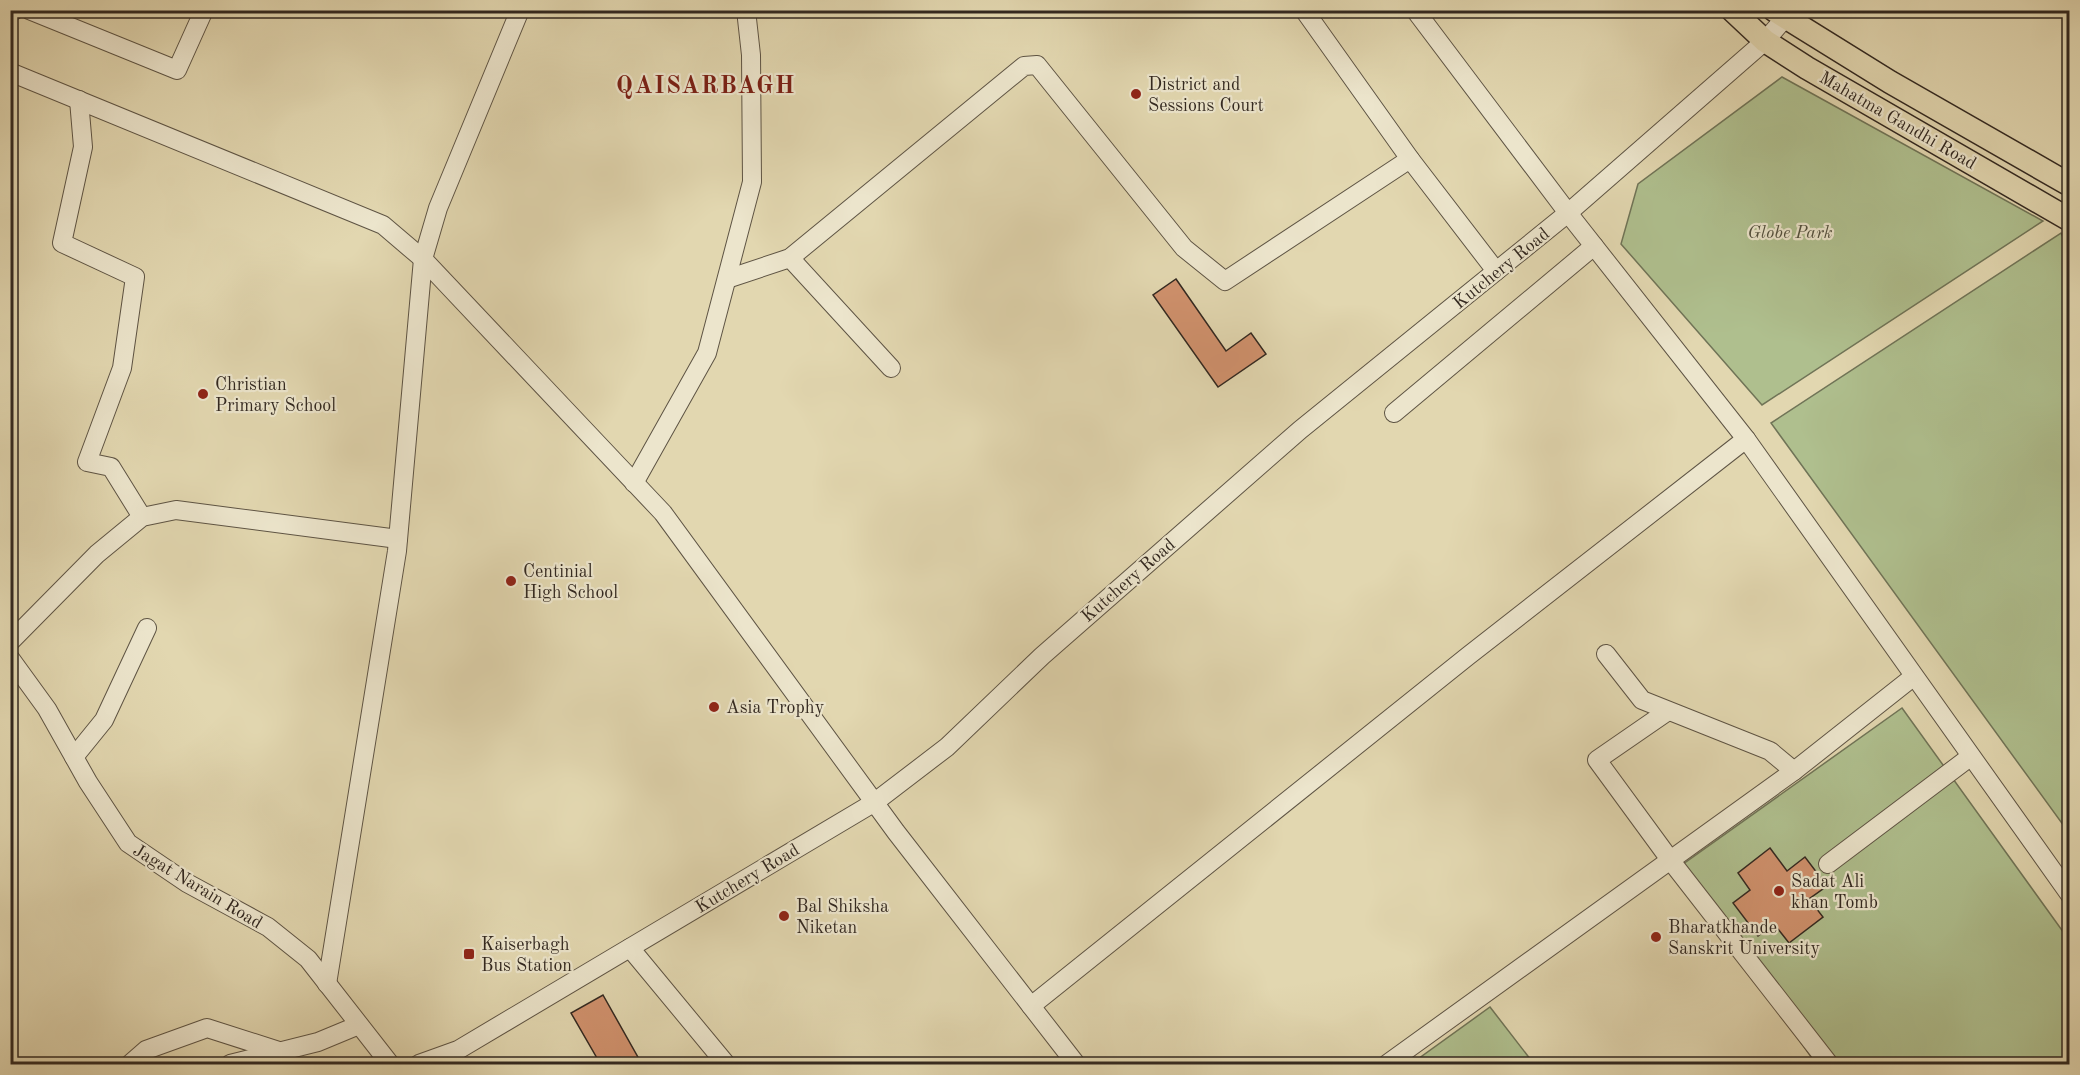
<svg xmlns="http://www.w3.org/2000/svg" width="2080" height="1075" font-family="'Old Standard TT',serif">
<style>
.green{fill:#afbf8e;stroke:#707457;stroke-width:1.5}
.building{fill:#d1926e;stroke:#322820;stroke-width:1.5}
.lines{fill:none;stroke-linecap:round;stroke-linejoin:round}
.minor-casing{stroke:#5e5444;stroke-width:20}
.major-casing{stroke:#322820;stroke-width:25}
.minor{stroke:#ece5cc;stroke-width:18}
.major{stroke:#e2d7b0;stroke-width:22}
.poi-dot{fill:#8f2418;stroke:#ece5cc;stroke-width:2}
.labels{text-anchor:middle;stroke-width:4.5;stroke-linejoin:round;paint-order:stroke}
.poi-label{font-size:18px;fill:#322820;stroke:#ece5cc;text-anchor:start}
.street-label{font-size:18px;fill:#322820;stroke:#ece5cc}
.park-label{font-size:18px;font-style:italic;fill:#514e3c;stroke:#ece5cc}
.district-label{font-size:24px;font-weight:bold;letter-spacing:1.5px;fill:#7a1f14;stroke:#ece5cc}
</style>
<rect width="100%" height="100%" fill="#e2d7b0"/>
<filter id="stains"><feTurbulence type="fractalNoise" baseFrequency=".00333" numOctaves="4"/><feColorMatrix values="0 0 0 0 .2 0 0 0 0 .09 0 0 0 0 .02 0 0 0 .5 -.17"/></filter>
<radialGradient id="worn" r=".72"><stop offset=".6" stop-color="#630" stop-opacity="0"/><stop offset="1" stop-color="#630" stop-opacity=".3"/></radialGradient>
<g class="green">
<polygon points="1782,77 2043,221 1762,405 1621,244 1638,184"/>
<polygon points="2061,233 2070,252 2069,833 1771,423"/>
<polygon points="1902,708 2069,940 2069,1064 1816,1064 1679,867"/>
<polygon points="1490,1007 1534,1064 1411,1064"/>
</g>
<g class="building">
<polygon points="1176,279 1226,351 1251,333 1266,354 1218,387 1153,295"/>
<polygon points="1770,848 1787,871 1805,857 1827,886 1809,899 1823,917 1789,943 1774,924 1758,936 1733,903 1750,890 1738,873"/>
<polygon points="603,995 639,1059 629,1065 601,1065 571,1013"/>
</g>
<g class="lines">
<g class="minor-casing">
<g id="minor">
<polyline points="29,10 177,70 204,10"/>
<polyline points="1304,10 1410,159 1496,271"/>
<polyline points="1415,10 1568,213 1746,439 2070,895"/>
<polyline points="10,13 15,10"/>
<polyline points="10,72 383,225 423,259 663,513 896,832 1076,1064"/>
<polyline points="79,100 83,147 62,243 135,277 122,368 87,462 111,467 142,517"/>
<polyline points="790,258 891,368"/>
<polyline points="727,279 790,258 1024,66 1037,65 1184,248 1225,281 1410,159"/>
<polyline points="1394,413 1594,246"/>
<polyline points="634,483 707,353 752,182 751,55 746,10"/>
<polyline points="10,642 97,554 142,517 176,510 398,539"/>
<polyline points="1606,654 1642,700 1770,751 1794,771"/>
<polyline points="10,658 47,709 88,782 128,843 187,883 268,927 308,959 390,1064"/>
<polyline points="1668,711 1597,760 1671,861 1829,1064"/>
<polyline points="74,757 104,720 147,628"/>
<polyline points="1828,864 1970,757"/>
<polyline points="630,948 726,1064"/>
<polyline points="327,984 397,551 423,259 438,208 520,10"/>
<polyline points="1031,1006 1468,656 1746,439"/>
<polyline points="130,1064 146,1050 207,1028 279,1051"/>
<polyline points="230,1064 318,1042 359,1025"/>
<polyline points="419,1064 458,1050 875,802 947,747 1042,656 1300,430 1568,213 1765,41 1784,19"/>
<polyline points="1387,1064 1794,771 1913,677"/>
</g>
</g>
<g class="major-casing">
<g id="major">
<polyline points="1732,10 1765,41 1807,68 2070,220"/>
<polyline points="1774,10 1890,82 2070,185"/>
</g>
</g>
<use href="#minor" class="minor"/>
<use href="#major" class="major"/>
</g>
<g class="poi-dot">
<circle cx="1136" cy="94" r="6"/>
<circle cx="203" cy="394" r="6"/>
<circle cx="511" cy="581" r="6"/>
<circle cx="714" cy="707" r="6"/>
<circle cx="1779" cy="891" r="6"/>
<circle cx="784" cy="916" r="6"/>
<circle cx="1656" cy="937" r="6"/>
<rect x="463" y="948" width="12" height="12" rx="3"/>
</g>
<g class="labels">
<g class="poi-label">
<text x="1148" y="90">District and<tspan x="1148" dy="21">Sessions Court</tspan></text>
<text x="215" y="390">Christian<tspan x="215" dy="21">Primary School</tspan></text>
<text x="523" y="577">Centinial<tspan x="523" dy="21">High School</tspan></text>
<text x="726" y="713">Asia Trophy</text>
<text x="1791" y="887">Sadat Ali<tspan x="1791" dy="21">khan Tomb</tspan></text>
<text x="796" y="912">Bal Shiksha<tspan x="796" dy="21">Niketan</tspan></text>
<text x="1668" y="933">Bharatkhande<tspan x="1668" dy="21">Sanskrit University</tspan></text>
<text x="481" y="950">Kaiserbagh<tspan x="481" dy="21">Bus Station</tspan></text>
</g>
<g class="street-label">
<text transform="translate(1898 120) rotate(30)" y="6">Mahatma Gandhi Road</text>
<text transform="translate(1501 268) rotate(-39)" y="6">Kutchery Road</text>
<text transform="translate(1128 580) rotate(-41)" y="6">Kutchery Road</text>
<text transform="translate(747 878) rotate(-31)" y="6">Kutchery Road</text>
<text transform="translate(198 886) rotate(31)" y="6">Jagat Narain Road</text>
</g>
<g class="park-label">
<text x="1790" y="238">Globe Park</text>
</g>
<g class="district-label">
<text x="706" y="93">QAISARBAGH</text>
</g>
</g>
<rect width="2080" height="1075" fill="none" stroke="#e2d7b0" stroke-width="36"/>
<rect x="12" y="12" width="2056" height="1051" fill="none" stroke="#322820" stroke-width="3"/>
<rect x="18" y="18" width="2044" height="1039" fill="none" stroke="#322820" stroke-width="1.5"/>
<rect width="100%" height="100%" filter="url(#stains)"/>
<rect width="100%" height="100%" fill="url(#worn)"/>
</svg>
